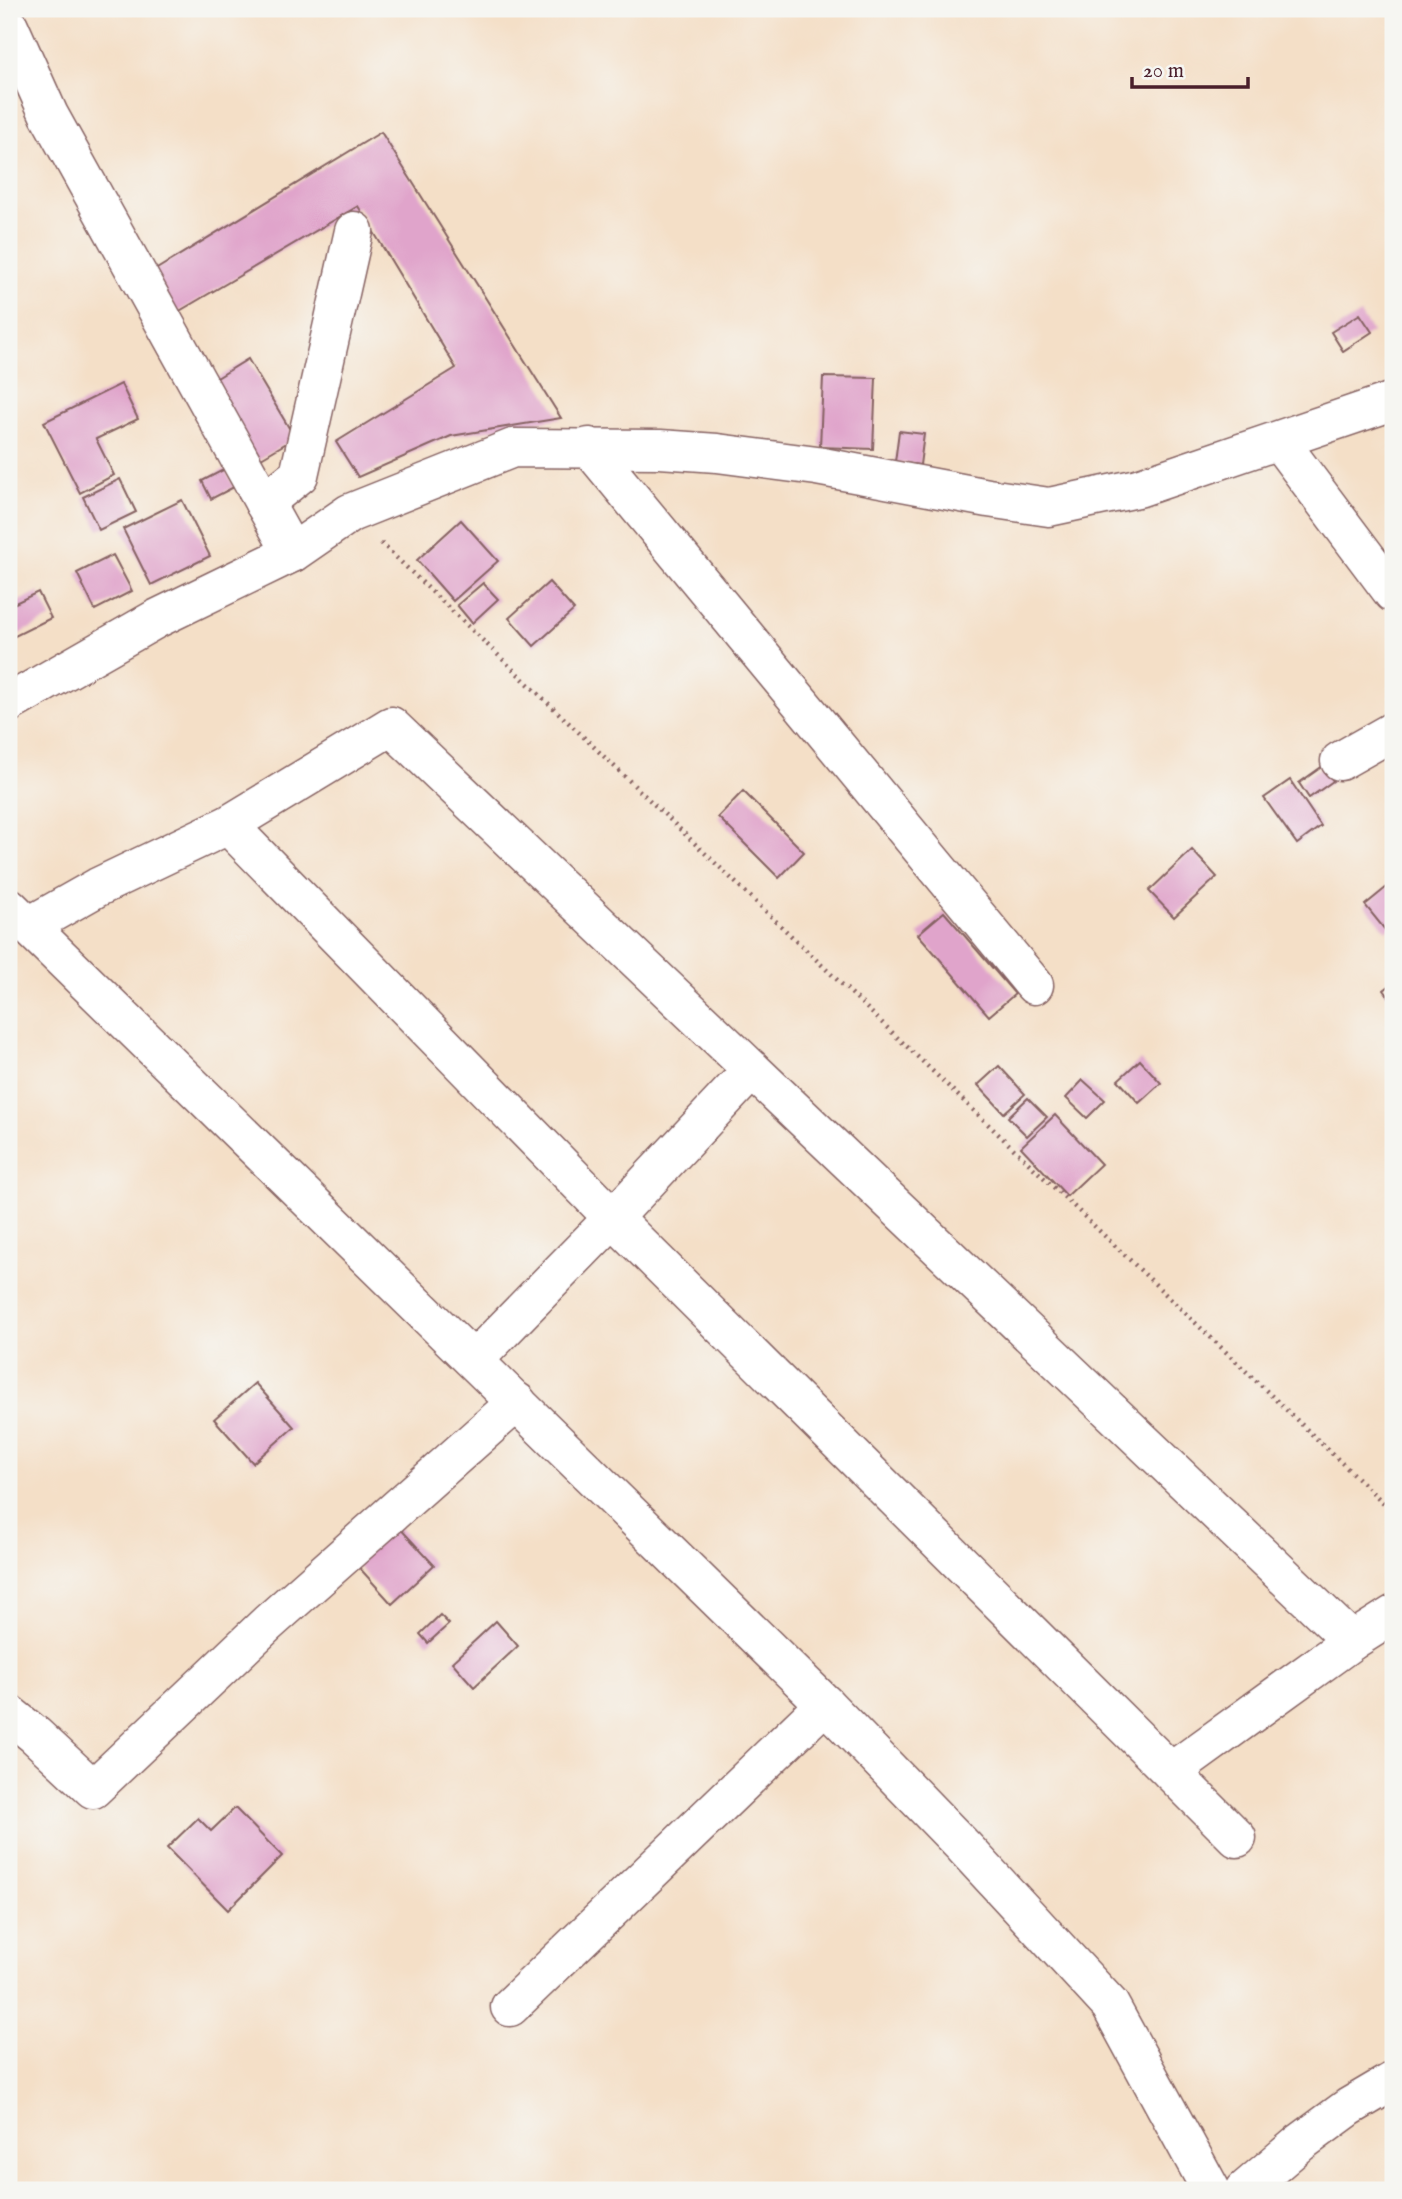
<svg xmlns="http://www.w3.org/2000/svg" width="1402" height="2199" font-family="'IM FELL English',serif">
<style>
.building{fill:#e0a4cb}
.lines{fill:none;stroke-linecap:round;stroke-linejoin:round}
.minor-casing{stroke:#866262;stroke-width:41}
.path{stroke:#866262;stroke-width:4.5;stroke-dasharray:2 5;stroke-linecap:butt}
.minor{stroke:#fff;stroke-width:38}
</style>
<rect width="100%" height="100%" fill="#f6f6f2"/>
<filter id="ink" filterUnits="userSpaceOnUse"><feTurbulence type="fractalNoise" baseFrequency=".0143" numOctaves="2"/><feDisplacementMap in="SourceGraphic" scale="14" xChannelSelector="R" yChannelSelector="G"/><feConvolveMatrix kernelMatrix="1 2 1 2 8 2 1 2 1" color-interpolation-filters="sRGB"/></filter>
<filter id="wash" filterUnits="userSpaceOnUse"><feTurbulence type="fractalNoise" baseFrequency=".00686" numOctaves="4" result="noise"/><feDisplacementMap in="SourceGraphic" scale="28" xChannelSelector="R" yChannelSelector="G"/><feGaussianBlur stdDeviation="1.57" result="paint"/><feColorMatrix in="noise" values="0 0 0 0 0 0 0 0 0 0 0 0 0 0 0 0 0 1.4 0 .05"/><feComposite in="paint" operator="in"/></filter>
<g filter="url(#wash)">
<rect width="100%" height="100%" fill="#f4dfc7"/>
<g id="blocks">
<g class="building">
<polygon points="381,132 561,418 451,436 358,477 336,442 456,368 358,206 171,316 147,275"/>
<polygon points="1360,314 1372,332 1343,351 1331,332"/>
<polygon points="248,359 295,438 256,461 209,383"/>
<polygon points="823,377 876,378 873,449 820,447"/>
<polygon points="121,384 138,419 96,439 114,475 80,493 44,422"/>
<polygon points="899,431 924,434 920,465 895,462"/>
<polygon points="225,469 234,487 211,499 202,481"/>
<polygon points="120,479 136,512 99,530 83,497"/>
<polygon points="182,500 210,556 151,585 123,529"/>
<polygon points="461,520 498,561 453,601 417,560"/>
<polygon points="113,555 132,591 95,610 77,573"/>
<polygon points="549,582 574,610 534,646 509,618"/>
<polygon points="483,583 498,599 472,623 457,605"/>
<polygon points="38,592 51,618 9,639 9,606"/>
<polygon points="1323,766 1333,781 1309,798 1299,783"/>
<polygon points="1290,780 1321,826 1297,844 1264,798"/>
<polygon points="743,791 804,852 779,878 718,817"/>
<polygon points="1192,850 1217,877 1174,917 1149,891"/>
<polygon points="1393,882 1393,925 1386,931 1365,905"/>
<polygon points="944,912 1015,994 989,1016 918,934"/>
<polygon points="1393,983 1393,1002 1384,990"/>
<polygon points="1140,1060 1161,1083 1139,1103 1118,1080"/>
<polygon points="999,1066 1025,1094 1004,1113 978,1085"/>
<polygon points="1083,1080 1105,1100 1087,1118 1066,1098"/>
<polygon points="1028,1098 1047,1117 1027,1136 1008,1117"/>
<polygon points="1055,1115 1101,1164 1067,1196 1021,1147"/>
<polygon points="255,1383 294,1427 253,1463 214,1419"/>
<polygon points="396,1524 434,1565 392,1604 355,1563"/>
<polygon points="440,1615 449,1624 428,1643 420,1634"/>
<polygon points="496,1621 518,1646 474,1687 452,1662"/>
<polygon points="235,1808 282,1856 228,1910 167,1848 198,1818 211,1831"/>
</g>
</g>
</g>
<g filter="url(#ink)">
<use href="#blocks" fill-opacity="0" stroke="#866262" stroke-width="2"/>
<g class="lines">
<g class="minor-casing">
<g id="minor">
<polyline points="9,26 49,115 292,553"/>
<polyline points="1279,441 1393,593"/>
<polyline points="589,447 1034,985"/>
<polyline points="264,503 299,475 354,231"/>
<polyline points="9,703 156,619 292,553 350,513 513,448 660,449 717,453 817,466 988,498 1049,507 1138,488 1393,401"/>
<polyline points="1340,761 1393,731"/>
<polyline points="9,907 825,1704 964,1847 1110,2005 1211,2190"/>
<polyline points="29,926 98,887 228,825 391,726 1352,1641 1171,1772 613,1218 228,825"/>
<polyline points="474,1360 613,1218 752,1070"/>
<polyline points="1352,1641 1393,1615"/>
<polyline points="9,1714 35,1735 93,1789 268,1623 517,1402"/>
<polyline points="1171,1772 1237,1838"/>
<polyline points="510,2007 825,1704"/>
<polyline points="1245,2190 1300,2143 1349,2107 1393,2081"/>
</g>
</g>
<polyline class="path" points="381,543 1393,1512"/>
<use href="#minor" class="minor"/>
</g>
</g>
<rect width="1402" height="2199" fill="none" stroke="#f6f6f2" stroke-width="35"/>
<path d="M1132 77v10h116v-10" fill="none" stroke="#4a1f2b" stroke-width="3.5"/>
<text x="1143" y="77" font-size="21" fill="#4a1f2b" stroke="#f6f6f2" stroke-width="5" paint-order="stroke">20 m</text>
</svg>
